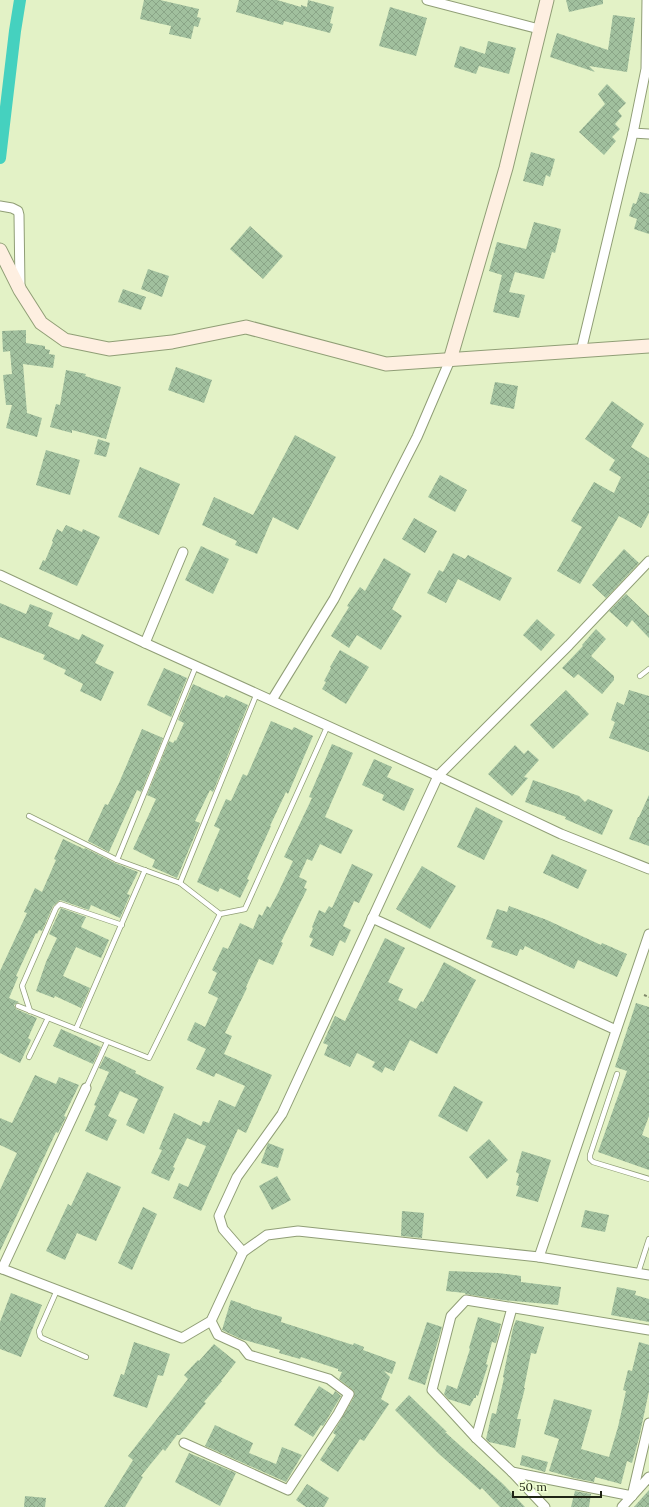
<svg xmlns="http://www.w3.org/2000/svg" width="649" height="1507" font-family="Lora,serif">
<style>
.lines{fill:none;stroke-linecap:round;stroke-linejoin:round}
.canal{stroke:#45d1bf;stroke-width:12}
.building{fill:url(#building-cross-hatch)}
.lane-casing{stroke:#909e76;stroke-width:6}
.street-casing{stroke:#909e76;stroke-width:11}
.secondary-casing{stroke:#909e76;stroke-width:15}
.path{stroke:#7e876a;stroke-width:2;stroke-dasharray:3 2;stroke-linecap:butt}
.lane{stroke:#fff;stroke-width:4.5}
.street{stroke:#fff;stroke-width:9}
.secondary{stroke:#feefe1;stroke-width:13}
</style>
<defs>
<pattern id="building-cross-hatch" width="8" height="8" patternUnits="userSpaceOnUse"><rect width="8" height="8" fill="#a1c09e"/><path d="M0 0l8 8M0 8l8-8" fill="none" stroke="#8aa587"/></pattern>
</defs>
<rect width="100%" height="100%" fill="#e3f2c6"/>
<g class="lines">
<polyline class="canal" points="0,158 15,31 20,0"/>
</g>
<g class="building">
<polygon points="144,0 160,0 199,9 197,17 201,18 198,27 194,26 191,39 169,34 171,26 140,19"/>
<polygon points="239,0 277,0 301,7 301,5 307,7 308,0 334,7 330,23 333,24 330,33 284,21 283,25 236,12"/>
<polygon points="566,0 603,0 603,4 569,12"/>
<polygon points="390,7 427,18 416,56 379,46"/>
<polygon points="613,15 635,18 627,72 589,66 595,72 550,57 557,33 608,50"/>
<polygon points="488,41 516,48 509,74 479,66 476,74 454,67 460,46 485,54"/>
<polygon points="607,84 626,103 618,111 622,116 615,124 620,129 612,137 616,141 604,155 579,132 605,104 598,94"/>
<polygon points="531,152 555,159 550,177 546,175 543,186 523,181"/>
<polygon points="640,192 649,194 649,234 634,229 637,219 629,216 633,203 636,204"/>
<polygon points="534,222 561,229 555,253 552,252 544,279 515,272 509,292 525,295 519,318 493,312 502,275 489,271 497,242 526,249"/>
<polygon points="250,226 283,256 263,279 230,249"/>
<polygon points="148,269 169,276 162,297 141,289"/>
<polygon points="123,289 146,297 141,310 118,302"/>
<polygon points="26,330 26,343 45,346 45,349 50,350 49,354 55,355 53,368 23,364 27,413 42,418 37,437 6,428 12,405 6,405 3,375 12,374 10,351 3,352 2,331"/>
<polygon points="176,367 212,380 204,403 168,390"/>
<polygon points="66,370 86,374 85,376 121,387 106,439 72,430 72,433 50,427 56,404 60,405"/>
<polygon points="495,382 518,386 514,409 490,404"/>
<polygon points="612,401 644,424 631,447 649,458 649,513 641,528 619,516 580,584 557,571 582,527 571,521 594,482 614,493 621,477 609,470 615,460 585,439"/>
<polygon points="295,435 336,457 298,530 273,517 257,554 235,545 237,541 202,525 214,497 253,515"/>
<polygon points="98,439 110,443 106,457 94,454"/>
<polygon points="46,450 80,460 70,495 36,485"/>
<polygon points="140,467 180,484 159,535 118,517"/>
<polygon points="440,475 467,490 455,512 428,497"/>
<polygon points="414,518 437,531 425,553 402,539"/>
<polygon points="66,525 82,532 83,529 100,537 77,586 39,569 43,560 45,561 53,542 52,541 57,529 62,532"/>
<polygon points="201,546 229,559 213,594 185,580"/>
<polygon points="624,549 639,563 606,598 592,585"/>
<polygon points="453,553 465,559 468,555 512,578 500,601 458,579 446,603 427,593 439,570 443,572"/>
<polygon points="384,558 411,574 392,609 402,616 381,650 357,635 349,648 331,636 349,607 347,606 360,587 365,591"/>
<polygon points="626,594 649,616 649,638 632,620 627,627 609,611"/>
<polygon points="0,603 26,614 30,604 53,613 48,626 79,640 82,634 104,645 95,663 114,672 101,701 80,691 83,684 64,674 66,670 43,659 45,655 0,637"/>
<polygon points="537,619 555,635 541,651 523,635"/>
<polygon points="596,629 606,639 591,656 614,676 614,680 602,694 578,674 574,678 562,668 583,646 582,645"/>
<polygon points="340,650 369,667 346,704 322,689 326,682 324,681 331,668 330,667"/>
<polygon points="164,668 187,678 171,717 147,705"/>
<polygon points="193,684 224,698 226,695 248,705 213,792 210,790 195,821 200,823 177,878 152,867 155,860 133,849 156,799 147,795 169,741 173,743 175,740 176,741 184,723 178,720"/>
<polygon points="566,690 589,714 553,749 530,725"/>
<polygon points="629,690 649,696 649,752 609,738 615,722 611,720 617,702 624,705"/>
<polygon points="271,721 292,730 294,727 313,736 288,794 286,792 270,826 271,826 247,879 249,880 240,898 220,888 218,892 197,882 220,829 214,826 226,799 231,801 243,774 247,776"/>
<polygon points="142,729 163,738 141,792 137,790 109,852 88,841 105,804 108,805 119,783"/>
<polygon points="332,744 353,753 325,817 353,830 341,854 320,844 312,861 307,859 299,877 307,881 304,888 307,889 281,942 283,943 273,965 259,959 246,987 247,988 225,1033 232,1036 224,1054 272,1075 246,1133 238,1129 201,1211 173,1198 179,1183 188,1187 206,1146 187,1138 173,1167 175,1168 169,1181 151,1173 162,1150 159,1149 174,1113 201,1126 203,1121 209,1123 219,1100 235,1107 245,1086 216,1073 214,1077 196,1069 206,1049 187,1040 195,1022 205,1027 218,998 208,993 217,973 212,970 223,947 228,949 240,923 253,929 259,914 262,916 267,906 270,908 278,893 293,861 284,857 312,798 309,797"/>
<polygon points="515,745 524,754 528,750 539,760 524,777 528,778 512,796 488,774"/>
<polygon points="374,759 392,767 387,777 414,789 404,811 382,800 384,795 362,785"/>
<polygon points="533,780 579,796 585,802 588,799 613,810 602,835 565,819 566,817 525,802"/>
<polygon points="649,795 649,846 629,839 638,817 639,817"/>
<polygon points="476,807 503,821 484,860 457,847"/>
<polygon points="63,839 84,849 85,848 115,863 138,872 127,894 130,895 120,918 91,905 89,910 60,900 53,906 42,931 39,930 37,934 36,933 16,976 18,977 9,998 19,1002 14,1005 16,1009 37,1018 28,1038 31,1040 20,1063 0,1053 0,971 27,913 24,912 35,888 42,892 56,860 54,859"/>
<polygon points="552,854 587,870 578,889 543,873"/>
<polygon points="352,864 373,874 359,903 354,901 343,926 351,930 345,943 340,940 333,956 310,946 313,939 309,937 313,928 312,927 319,910 325,913 329,906 332,908"/>
<polygon points="422,866 456,886 430,929 396,909"/>
<polygon points="509,906 547,920 601,945 602,943 627,954 617,977 578,960 574,969 525,946 523,950 520,949 517,956 491,947 493,941 486,939 497,909 507,912"/>
<polygon points="61,908 86,917 81,927 109,940 101,958 76,947 63,976 90,988 81,1008 55,996 54,998 36,991 46,962 57,938 49,934"/>
<polygon points="385,938 405,948 388,982 403,989 398,1000 416,1009 421,1001 423,1002 444,962 476,980 437,1054 410,1040 394,1071 385,1067 382,1073 372,1067 375,1062 357,1053 350,1067 324,1055 328,1045 323,1043 335,1016 345,1021"/>
<polygon points="636,1003 649,1007 649,1116 642,1135 649,1138 649,1170 598,1152 627,1071 615,1067"/>
<polygon points="61,1029 101,1047 93,1064 53,1046"/>
<polygon points="105,1056 136,1071 135,1073 164,1087 144,1134 126,1125 138,1099 120,1091 108,1116 117,1120 107,1141 85,1131 96,1106 94,1105 109,1072 99,1068"/>
<polygon points="35,1075 56,1084 59,1077 79,1085 64,1116 66,1117 58,1133 56,1132 0,1251 0,1190 17,1153 0,1145 0,1118 12,1123"/>
<polygon points="454,1086 483,1102 467,1132 438,1116"/>
<polygon points="489,1139 508,1160 487,1179 469,1157"/>
<polygon points="268,1143 284,1149 278,1168 261,1163"/>
<polygon points="522,1151 551,1160 538,1202 516,1196 519,1186 516,1185 519,1174 516,1172"/>
<polygon points="87,1172 121,1187 96,1241 77,1233 65,1260 46,1251 68,1204 71,1206"/>
<polygon points="277,1176 291,1200 272,1210 259,1186"/>
<polygon points="143,1207 157,1214 132,1270 118,1263"/>
<polygon points="585,1210 609,1215 605,1232 581,1227"/>
<polygon points="402,1211 424,1213 422,1238 401,1236"/>
<polygon points="449,1271 498,1273 521,1276 521,1282 561,1287 558,1305 503,1300 465,1294 465,1293 446,1291"/>
<polygon points="617,1287 636,1291 635,1295 649,1299 649,1322 611,1315"/>
<polygon points="11,1293 42,1305 21,1357 0,1349 0,1322"/>
<polygon points="231,1300 251,1307 251,1308 282,1317 281,1322 353,1345 354,1343 364,1347 363,1350 396,1362 392,1374 384,1371 390,1377 381,1399 389,1404 364,1441 360,1439 338,1472 320,1460 336,1435 333,1433 354,1397 354,1391 339,1379 342,1372 338,1371 338,1369 301,1357 300,1359 279,1353 280,1350 241,1339 222,1330"/>
<polygon points="478,1317 501,1324 496,1343 492,1342 486,1364 488,1365 478,1396 476,1395 476,1398 474,1398 470,1406 448,1399 444,1394 447,1385 457,1389 470,1349 469,1348"/>
<polygon points="516,1320 544,1327 536,1354 531,1353 524,1388 525,1388 517,1419 521,1419 515,1448 489,1442 486,1439 492,1413 496,1414 504,1378 503,1377 513,1328"/>
<polygon points="427,1322 442,1327 425,1385 408,1379"/>
<polygon points="134,1342 170,1354 163,1376 158,1375 147,1408 113,1396 121,1374 124,1375"/>
<polygon points="639,1342 649,1345 649,1391 639,1438 632,1463 627,1461 621,1484 595,1477 594,1482 574,1478 549,1471 559,1439 544,1434 554,1399 592,1410 581,1449 609,1457 618,1427 626,1391 623,1390 628,1370 632,1371"/>
<polygon points="214,1344 236,1362 221,1381 222,1381 204,1402 206,1403 180,1435 177,1435 165,1451 163,1449 141,1476 143,1477 125,1507 104,1507 133,1460 128,1456 188,1379 184,1375 198,1360 199,1361"/>
<polygon points="319,1386 333,1395 335,1391 341,1396 323,1426 321,1425 313,1437 294,1425"/>
<polygon points="409,1395 447,1432 445,1432 503,1484 525,1507 500,1507 482,1488 480,1490 439,1454 395,1410"/>
<polygon points="215,1425 253,1443 249,1453 276,1464 282,1447 302,1455 286,1482 205,1446"/>
<polygon points="189,1453 236,1473 220,1506 175,1482"/>
<polygon points="522,1455 548,1462 545,1472 520,1465"/>
<polygon points="307,1484 329,1498 324,1507 306,1507 296,1500"/>
<polygon points="649,1490 649,1507 634,1507"/>
<polygon points="575,1491 591,1494 589,1507 571,1507"/>
<polygon points="25,1496 46,1498 45,1507 24,1507"/>
</g>
<g class="lines">
<g class="lane-casing">
<g id="lane">
<polyline points="640,676 649,669"/>
<polyline points="29,816 117,860 180,883 220,914"/>
<polyline points="117,860 196,666"/>
<polyline points="180,883 257,693"/>
<polyline points="18,1006 149,1058 220,914 245,909 328,725"/>
<polyline points="30,1011 22,986 56,908 60,904 122,925"/>
<polyline points="76,1029 145,870"/>
<polyline points="29,1057 48,1018"/>
<polyline points="617,1074 590,1155 590,1159 593,1162 649,1179"/>
<polyline points="86,1088 107,1042"/>
<polyline points="638,1273 649,1239"/>
<polyline points="57,1290 39,1331 40,1336 42,1338 86,1357"/>
</g>
</g>
<g class="street-casing">
<g id="street">
<polyline points="427,0 539,29"/>
<polyline points="647,0 646,69 633,133 649,134"/>
<polyline points="0,206 12,208 18,211 19,215 20,286"/>
<polyline points="581,351 633,133"/>
<polyline points="0,575 145,643 438,776 561,834 649,869"/>
<polyline points="145,643 183,552"/>
<polyline points="272,700 334,599 417,437 450,360"/>
<polyline points="372,918 616,1030"/>
<polyline points="243,1252 223,1229 219,1216 237,1177 282,1114 438,776 569,645 649,561"/>
<polyline points="539,1257 649,934"/>
<polyline points="0,1268 182,1338 211,1321 243,1252 267,1235 298,1231 539,1257 649,1275"/>
<polyline points="2,1269 86,1088"/>
<polyline points="476,1438 512,1308"/>
<polyline points="184,1443 288,1490 338,1414 349,1394 329,1379 249,1355 242,1346 218,1335 211,1321"/>
<polyline points="512,1472 632,1496 649,1423"/>
<polyline points="545,1507 512,1472 476,1438 432,1390 451,1316 466,1300 649,1330"/>
<polyline points="622,1507 649,1477"/>
</g>
</g>
<g class="secondary-casing">
<g id="secondary">
<polyline points="0,250 20,290 41,323 65,340 109,349 172,342 246,327 386,364 649,346"/>
<polyline points="450,360 506,168 547,0"/>
</g>
</g>
<polyline class="path" points="644,995 649,997"/>
<use href="#lane" class="lane"/>
<use href="#street" class="street"/>
<use href="#secondary" class="secondary"/>
</g>
<path d="M513 1491v6h88v-6" fill="none" stroke="#1f2414" stroke-width="2"/>
<text x="519" y="1491" font-size="12" fill="#1f2414" stroke="#f0ffd3" stroke-width="3" paint-order="stroke">50 m</text>
</svg>
